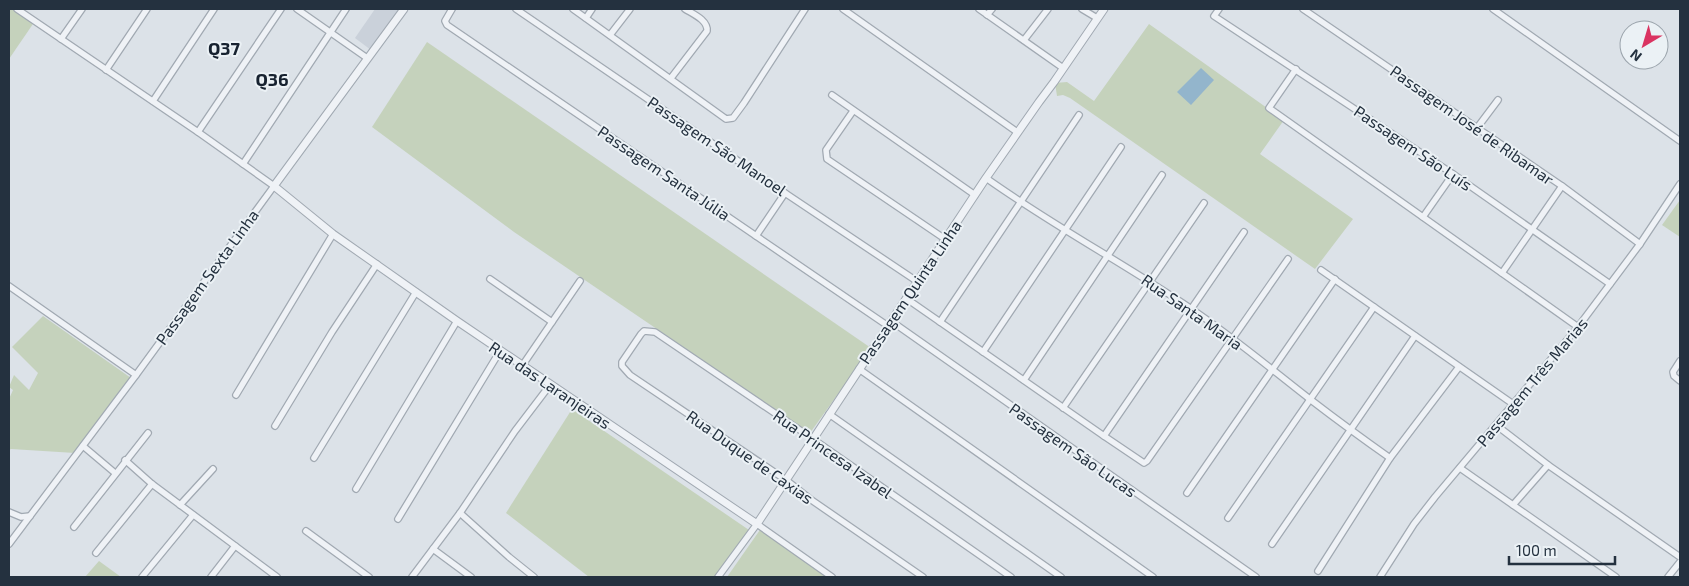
<svg xmlns="http://www.w3.org/2000/svg" width="1689" height="586" font-family="'Exo 2',sans-serif">
<style>
.built{fill:#cad1da}
.green{fill:#c5d2bc}
.water{fill:#93b5cc}
.lines{fill:none;stroke-linecap:round;stroke-linejoin:round}
.minor-casing{stroke:#a1a9b2;stroke-width:8}
.tertiary-casing{stroke:#a1a9b2;stroke-width:9}
.minor{stroke:#eff2f6;stroke-width:5.5}
.tertiary{stroke:#eff2f6;stroke-width:7}
.labels{text-anchor:middle;stroke-width:4;stroke-linejoin:round;paint-order:stroke}
.street-label{font-size:16px;fill:#24313f;stroke:#ebf1f5}
.neighbourhood-label{font-size:18px;font-weight:bold;fill:#172230;stroke:#ebf1f5}
</style>
<rect width="100%" height="100%" fill="#dce2e8"/>
<polygon class="built" points="375,9 402,9 371,50 355,38"/>
<g class="green">
<polygon points="9,9 17,9 35,21 9,59"/>
<polygon points="1149,24 1284,120 1260,154 1353,219 1315,269 1070,98 1063,95 1057,96 1055,83 1067,82 1094,101"/>
<polygon points="427,42 871,348 810,433 514,232 372,127"/>
<polygon points="1680,200 1680,237 1662,225"/>
<polygon points="43,316 131,378 75,453 11,449 9,450 9,399 13,390 9,387 14,375 29,390 38,373 12,347"/>
<polygon points="572,409 749,530 715,577 589,577 506,513"/>
<polygon points="762,527 833,577 727,577"/>
<polygon points="99,561 121,577 85,577"/>
</g>
<polygon class="water" points="1201,68 1214,80 1191,105 1177,92"/>
<g class="lines">
<g class="minor-casing">
<g id="minor">
<polyline points="297,9 367,58"/>
<polyline points="452,9 445,21 447,25 888,326"/>
<polyline points="516,9 785,193 918,282"/>
<polyline points="573,9 726,119 733,118 744,103 805,9"/>
<polyline points="843,9 1017,132"/>
<polyline points="979,9 1063,68"/>
<polyline points="1082,9 1097,18"/>
<polyline points="1219,9 1214,16 1453,174 1610,284"/>
<polyline points="1303,9 1562,186 1640,244"/>
<polyline points="1493,9 1680,141"/>
<polyline points="987,15 992,9"/>
<polyline points="586,18 592,9"/>
<polyline points="610,35 630,9"/>
<polyline points="61,39 82,9"/>
<polyline points="1024,40 1048,9"/>
<polyline points="1296,69 1269,108 1578,327"/>
<polyline points="106,70 147,9"/>
<path d="M671,78l36,-47c1,-11 -14,-17 -22,-22"/>
<polyline points="832,95 975,195"/>
<polyline points="153,101 214,9"/>
<polyline points="853,111 826,150 827,159 945,239"/>
<polyline points="1477,128 1498,100"/>
<polyline points="198,132 281,9"/>
<polyline points="243,164 346,9"/>
<path d="M986,178c66,47 137,85 204,130 42,28 81,61 121,92 26,20 52,39 79,58"/>
<polyline points="1423,217 1453,174"/>
<polyline points="756,236 785,193"/>
<polyline points="1321,270 1513,404"/>
<polyline points="1502,273 1562,186"/>
<polyline points="490,279 552,322"/>
<polyline points="9,286 136,375"/>
<polyline points="907,299 1104,436 1144,463 1147,461 1288,259"/>
<polyline points="891,321 1256,577"/>
<polyline points="940,322 1079,115"/>
<polyline points="983,352 1121,147"/>
<polyline points="1680,361 1673,372 1674,376 1680,381"/>
<polyline points="522,366 580,281"/>
<polyline points="859,369 1153,577"/>
<polyline points="1024,380 1162,175"/>
<polyline points="236,395 333,234"/>
<polyline points="1063,408 1204,203"/>
<polyline points="829,414 1061,577"/>
<polyline points="1496,425 1548,465 1680,557"/>
<polyline points="275,426 332,332 377,264"/>
<polyline points="1104,436 1244,232"/>
<polyline points="83,446 115,473"/>
<polyline points="314,458 416,292"/>
<polyline points="125,460 152,484 277,577"/>
<polyline points="1460,468 1616,577"/>
<polyline points="356,489 457,321"/>
<polyline points="1187,493 1335,279"/>
<polyline points="180,505 213,469"/>
<polyline points="1513,505 1548,465"/>
<polyline points="9,512 21,517 30,516"/>
<polyline points="460,513 509,557 534,577"/>
<polyline points="1228,518 1374,307"/>
<polyline points="398,519 500,351"/>
<polyline points="74,527 148,433"/>
<polyline points="306,531 369,577"/>
<polyline points="9,544 136,375 274,186 198,132 17,9"/>
<polyline points="1272,544 1415,336"/>
<polyline points="433,549 471,577"/>
<polyline points="96,553 152,484"/>
<polyline points="1318,571 1390,458 1459,367"/>
<polyline points="142,577 193,515"/>
<polyline points="211,577 235,546"/>
<polyline points="412,577 460,513 515,431 550,385"/>
<polyline points="718,577 757,524 832,577"/>
<polyline points="923,577 810,499 786,480 630,375 622,366 622,362 641,334 644,331 655,332 813,439 1011,577"/>
<polyline points="1380,577 1414,524 1435,497 1578,327 1640,244 1680,184"/>
<polyline points="1668,577 1680,562"/>
</g>
</g>
<g class="tertiary-casing">
<polyline id="tertiary" points="404,9 274,186 333,234 457,321 757,524 986,178 1039,102 1054,82 1104,9"/>
</g>
<use href="#minor" class="minor"/>
<use href="#tertiary" class="tertiary"/>
</g>
<g class="labels">
<g class="street-label">
<text transform="translate(1472 125) rotate(35)" y="6">Passagem José de Ribamar</text>
<text transform="translate(717 146) rotate(34)" y="6">Passagem São Manoel</text>
<text transform="translate(1413 148) rotate(34)" y="6">Passagem São Luís</text>
<text transform="translate(664 173) rotate(34)" y="6">Passagem Santa Júlia</text>
<text transform="translate(207 277) rotate(-54)" y="6">Passagem Sexta Linha</text>
<text transform="translate(910 292) rotate(-56)" y="6">Passagem Quinta Linha</text>
<text transform="translate(1192 312) rotate(35)" y="6">Rua Santa Maria</text>
<text transform="translate(1532 382) rotate(-50)" y="6">Passagem Três Marias</text>
<text transform="translate(550 385) rotate(34)" y="6">Rua das Laranjeiras</text>
<text transform="translate(1073 450) rotate(35)" y="6">Passagem São Lucas</text>
<text transform="translate(833 454) rotate(35)" y="6">Rua Princesa Izabel</text>
<text transform="translate(750 457) rotate(35)" y="6">Rua Duque de Caxias</text>
</g>
<g class="neighbourhood-label">
<text x="224" y="55">Q37</text>
<text x="272" y="86">Q36</text>
</g>
</g>
<rect width="1689" height="586" fill="none" stroke="#24313f" stroke-width="20"/>
<g transform="translate(1644 45) rotate(218)"><circle r="24" fill="#ebf1f5" stroke="#9ba4ac"/>
<path d="M0-4L9 19L0 12L-9 19Z" fill="#da3361"/>
<text y="-8" font-size="14" font-weight="bold" text-anchor="middle" fill="#24313f">N</text>
</g>
<path d="M1509 556v8h106v-8" fill="none" stroke="#24313f" stroke-width="2.5"/>
<text x="1516" y="556" font-size="15" fill="#24313f" stroke="#ebf1f5" stroke-width="4" paint-order="stroke">100 m</text>
</svg>
